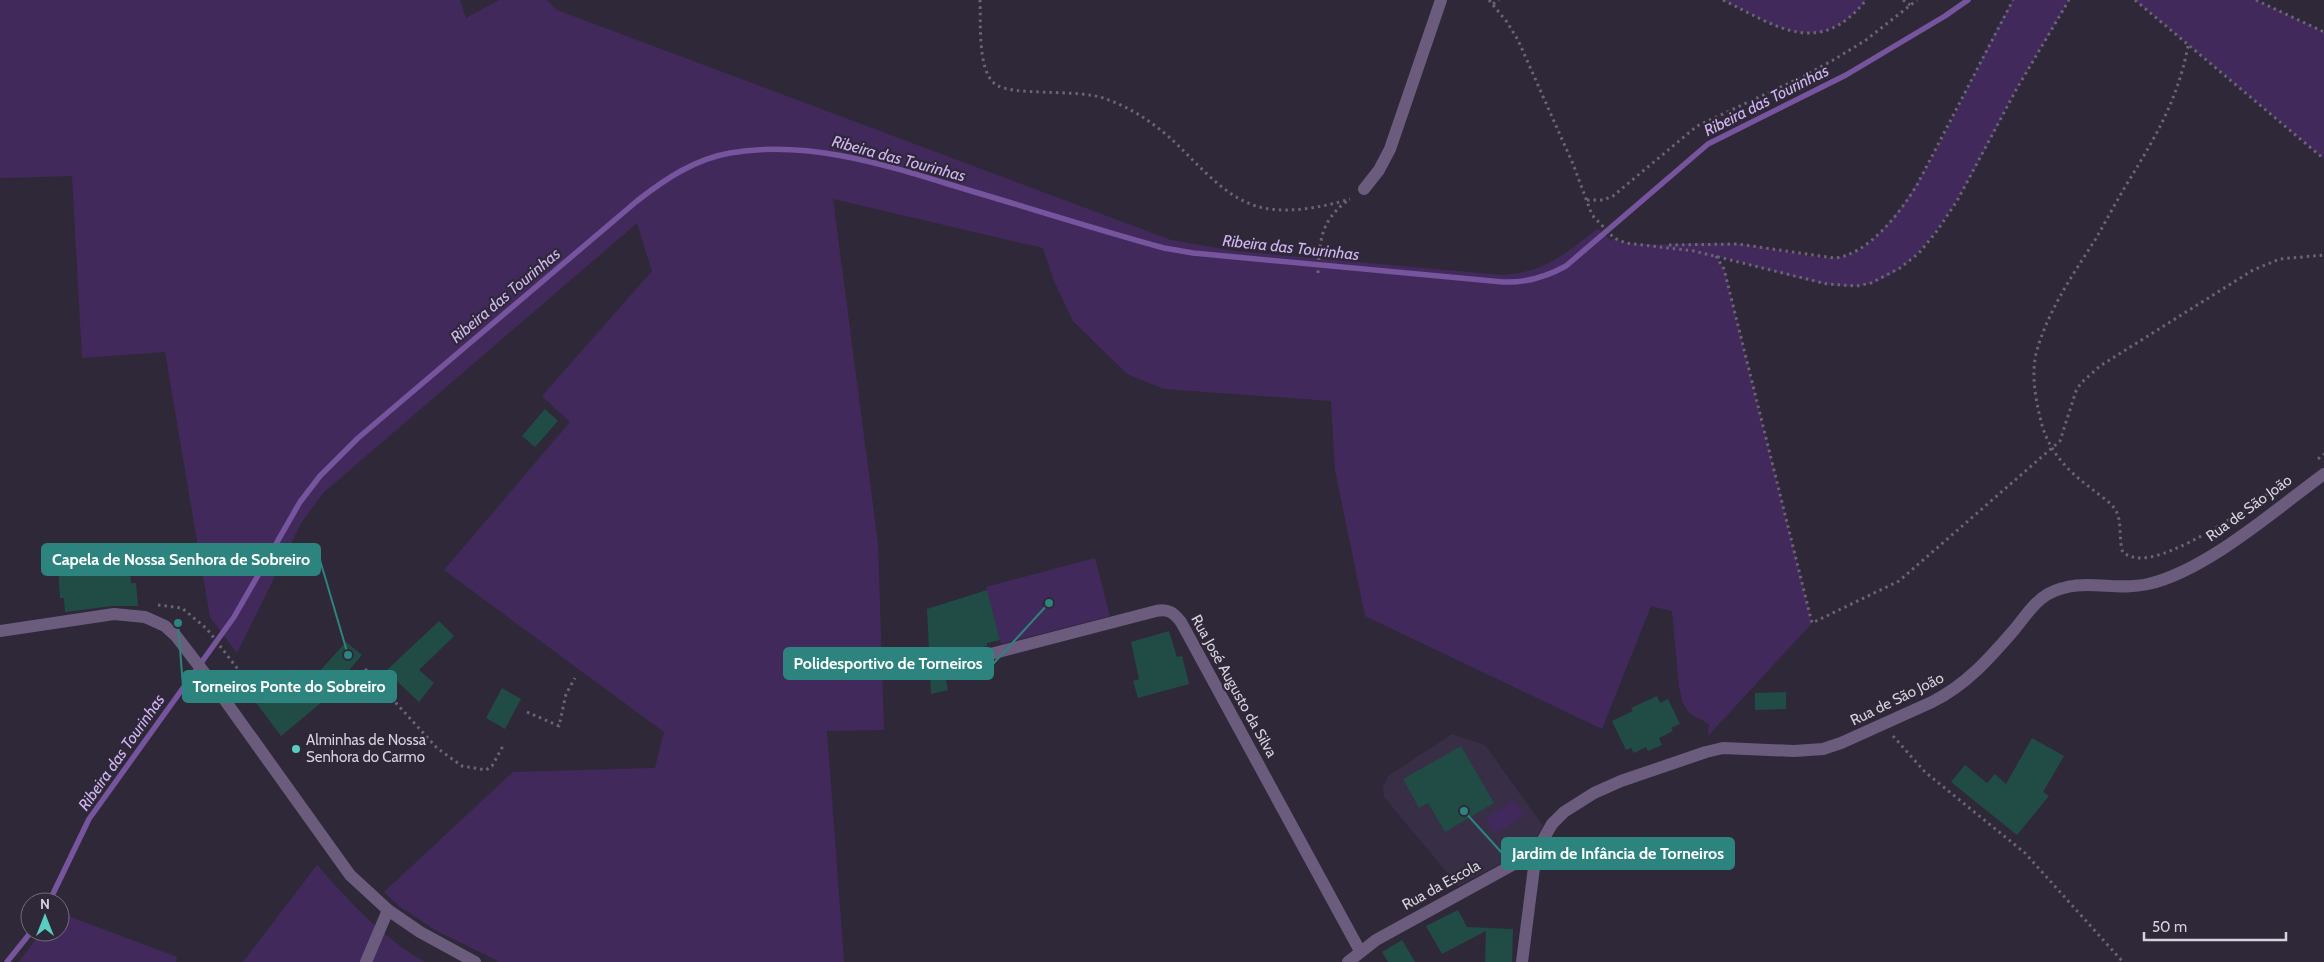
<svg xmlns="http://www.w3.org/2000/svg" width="2324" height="962" font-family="Cabin,sans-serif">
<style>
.built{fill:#382e45}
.green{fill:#412a5b}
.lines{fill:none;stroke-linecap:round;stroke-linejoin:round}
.stream{stroke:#77549e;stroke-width:5.5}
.building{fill:#214b45}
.path{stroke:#6a6473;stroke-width:3;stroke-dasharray:2.5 4;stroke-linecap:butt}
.minor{stroke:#6b5c7d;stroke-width:12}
.poi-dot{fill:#59cebf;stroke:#2f2839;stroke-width:2}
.labels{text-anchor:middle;stroke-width:4.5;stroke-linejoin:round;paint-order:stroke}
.street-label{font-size:15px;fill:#d6d1dc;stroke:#2f2839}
.poi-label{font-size:15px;fill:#d6d1dc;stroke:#2f2839;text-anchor:start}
.water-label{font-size:16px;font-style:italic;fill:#d1b5f3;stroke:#2f2839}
.leader{fill:none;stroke:#2d847e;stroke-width:2}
.callout-dot{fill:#2d847e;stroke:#2f2839;stroke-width:2}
.callout{fill:#2d847e;stroke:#2d847e;stroke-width:2}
.callout-label{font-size:16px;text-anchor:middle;font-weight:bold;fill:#fff}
</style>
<rect width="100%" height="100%" fill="#2f2839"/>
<polygon class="built" points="1452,734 1485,745 1543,826 1531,845 1515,856 1458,886 1384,797 1383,787 1388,776"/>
<g class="green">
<path d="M0,0h460l6,18 33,-18h48l10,10 614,230 64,11 267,24c46,-3 61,-21 96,-46l13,11 3,-2 7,4 14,2c35,2 71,-3 106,0 28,3 76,17 101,13 66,-12 135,-201 171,-257h56c-17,31 -37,61 -54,92 -32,57 -83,187 -157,194 -41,4 -100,-23 -141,-29l7,12 88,354 -104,113 1,-12 -20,-11 -7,-12 -3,-15 -7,-75 -21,-5 -49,123 -237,-113 -30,-146 -4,-69 -167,-12 -37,-15 -54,-53 -19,-40 -11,-33 -210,-49 45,345 6,186 -57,1 17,231h-344l-65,-32 -36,-24 -15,-14 129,-120 142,-4 9,-36 -220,-162 126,-148 -28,-26 110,-125 -15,-48 -314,270 -22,30 -64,130 -27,-36 -45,-265 -83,6 -10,-182 -72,2z"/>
<path d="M1723,0h143c-47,59 -90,26 -143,0z"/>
<polygon points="2135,0 2256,0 2324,32 2324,159"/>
<polygon points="1095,558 1110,616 1001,644 986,587"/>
<polygon points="1515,800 1525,816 1494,834 1485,818"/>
<path d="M317,865c32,36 65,73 108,97h-182z"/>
<polygon points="60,913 177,957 176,962 19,962 41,932 60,932"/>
</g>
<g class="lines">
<g class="stream">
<path d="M49,902l40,-83 145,-202 66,-115 20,-26 38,-38 279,-237c28,-22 58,-42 93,-48 82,-14 161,14 238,37 65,19 130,40 196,58l29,5 310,29c22,1 43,-5 63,-16l142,-122 138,-69 99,-59 23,-16"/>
<polyline points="7,962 31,932"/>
</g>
</g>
<g class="building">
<polygon points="545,409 558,421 535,447 522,436"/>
<polygon points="82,566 83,576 130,572 131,583 136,583 138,606 113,606 65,612 64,598 60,598 58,568"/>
<polygon points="987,590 1000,640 987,643 987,646 941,657 948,690 931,694 927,609"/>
<polygon points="439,621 454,636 419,670 434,683 419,702 386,671"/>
<polygon points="1169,631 1177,657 1182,656 1189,684 1138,698 1133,681 1139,679 1131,642"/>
<polygon points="346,642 362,655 322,702 281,736 254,700 293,669 307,685"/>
<polygon points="502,688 521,699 505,729 486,718"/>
<polygon points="1786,692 1786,709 1755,710 1755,693"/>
<polygon points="1657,696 1660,703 1668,699 1680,724 1671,728 1673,731 1659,738 1662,745 1648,751 1646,747 1634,753 1631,748 1626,750 1612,721 1633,711 1631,708"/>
<polygon points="2032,738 2064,756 2043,792 2049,796 2017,835 1951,782 1965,765 1987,783 1995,774 2006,784"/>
<polygon points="1461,746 1494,803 1445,832 1428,803 1419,808 1403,779"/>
<polygon points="1458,910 1467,927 1513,929 1512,962 1485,962 1486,931 1442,954 1426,926"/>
<polygon points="1402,940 1415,962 1388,962 1382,952"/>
</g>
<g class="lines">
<g class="path">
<path d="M980,0c1,21 -3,70 15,84 17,13 83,4 111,15 23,8 43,21 62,37 27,24 53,59 88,70 28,9 68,1 94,-7"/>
<polyline points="1489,0 1507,22 1518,40 1573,164 1592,215 1614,238 1626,243 1694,251 1827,284 1857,286 1871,283 1900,268 1919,253 1937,231 1957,201 2016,90 2069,0"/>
<path d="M1723,0c53,26 96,59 143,0"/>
<polyline points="1903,0 1910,5"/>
<polyline points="2135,0 2324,159"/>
<polyline points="2256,0 2324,32"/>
<polyline points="1493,4 1499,0"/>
<path d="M2188,46c-11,57 -34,93 -63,141 -10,17 -20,36 -30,53 -23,36 -48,72 -59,114 -5,23 0,48 6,71 8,28 27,47 50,64 7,6 17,12 23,20 8,13 3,30 8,44 6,3 10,5 18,5 34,0 106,-49 135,-70"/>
<polyline points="1587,200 1603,200 1613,196 1697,126 1804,76 1835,59 1866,40 1917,0"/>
<path d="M1669,245l69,-1 96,14c34,-3 66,-45 83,-73l96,-185"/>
<polyline points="1716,256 1724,269 1812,623 1899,581 2060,441 2076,391 2081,383 2100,366 2253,270 2280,259 2324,255"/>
<path d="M1318,273c2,-33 2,-51 29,-72"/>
<polyline points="2318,459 2324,454"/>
<polyline points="158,605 182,608 207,629 240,672 244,687 240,696"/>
<polyline points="365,669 437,748 462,766 486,770 492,766 503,746"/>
<polyline points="527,712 559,726 566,694 575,678"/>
<polyline points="1893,736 1925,772 2025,853 2123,962"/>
</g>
<g class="minor">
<polyline points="1364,189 1379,170 1390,149 1441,0"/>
<polyline points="0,631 114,614 145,617 165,626 176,636 219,692 350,875 388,910 420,932 475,962"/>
<path d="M952,664l204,-53c12,-3 18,2 25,11l179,329"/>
<path d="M1536,852l16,-28 12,-12 30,-19 27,-12 85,-29 17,-4 71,3 29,-2 18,-6 91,-41c34,-17 57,-43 82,-72 10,-12 20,-28 34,-36 32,-18 66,-2 100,-10 58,-13 128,-75 176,-110"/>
<polyline points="366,962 388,910"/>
<polyline points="1348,962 1376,940 1536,852 1522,962"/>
</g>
</g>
<circle class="poi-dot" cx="296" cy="749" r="5"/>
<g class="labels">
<g class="street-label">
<text transform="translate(2249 508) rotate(-36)" y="5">Rua de São João</text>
<text transform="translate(1234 686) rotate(61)" y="5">Rua José Augusto da Silva</text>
<text transform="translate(1897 699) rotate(-26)" y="5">Rua de São João</text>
<text transform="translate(1441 885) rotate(-29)" y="5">Rua da Escola</text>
</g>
<g class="poi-label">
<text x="306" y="745">Alminhas de Nossa<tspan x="306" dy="17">Senhora do Carmo</tspan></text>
</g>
<g class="water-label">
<text transform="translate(1766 100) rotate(-27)" y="6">Ribeira das Tourinhas</text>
<text transform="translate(899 158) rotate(15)" y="6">Ribeira das Tourinhas</text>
<text transform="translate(1291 247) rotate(6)" y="6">Ribeira das Tourinhas</text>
<text transform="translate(505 295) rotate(-40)" y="6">Ribeira das Tourinhas</text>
<text transform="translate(121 752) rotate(-55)" y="6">Ribeira das Tourinhas</text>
</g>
</g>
<path class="leader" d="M348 655L320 560M1049 603L993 664M178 623L183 687M1464 811L1502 853"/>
<g class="callout-dot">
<circle cx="348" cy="655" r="5"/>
<circle cx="1049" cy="603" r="5"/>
<circle cx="178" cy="623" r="5"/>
<circle cx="1464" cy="811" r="5"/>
</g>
<g class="callout">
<rect x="42" y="544" width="278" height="31" rx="5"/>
<rect x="784" y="648" width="209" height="31" rx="5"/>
<rect x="183" y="671" width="213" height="31" rx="5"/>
<rect x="1502" y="838" width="232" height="31" rx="5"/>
</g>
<g class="callout-label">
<text x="181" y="565">Capela de Nossa Senhora de Sobreiro</text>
<text x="888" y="669">Polidesportivo de Torneiros</text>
<text x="289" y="692">Torneiros Ponte do Sobreiro</text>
<text x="1618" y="859">Jardim de Infância de Torneiros</text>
</g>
<g transform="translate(45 917)"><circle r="24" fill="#2f2839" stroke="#726c7a"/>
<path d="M0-4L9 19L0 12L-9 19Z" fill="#59cebf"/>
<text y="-8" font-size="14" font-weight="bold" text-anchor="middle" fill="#d6d1dc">N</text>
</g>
<path d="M2144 932v8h142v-8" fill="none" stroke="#d6d1dc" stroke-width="2.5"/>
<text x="2152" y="932" font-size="15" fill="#d6d1dc" stroke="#2f2839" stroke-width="4" paint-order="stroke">50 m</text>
</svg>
